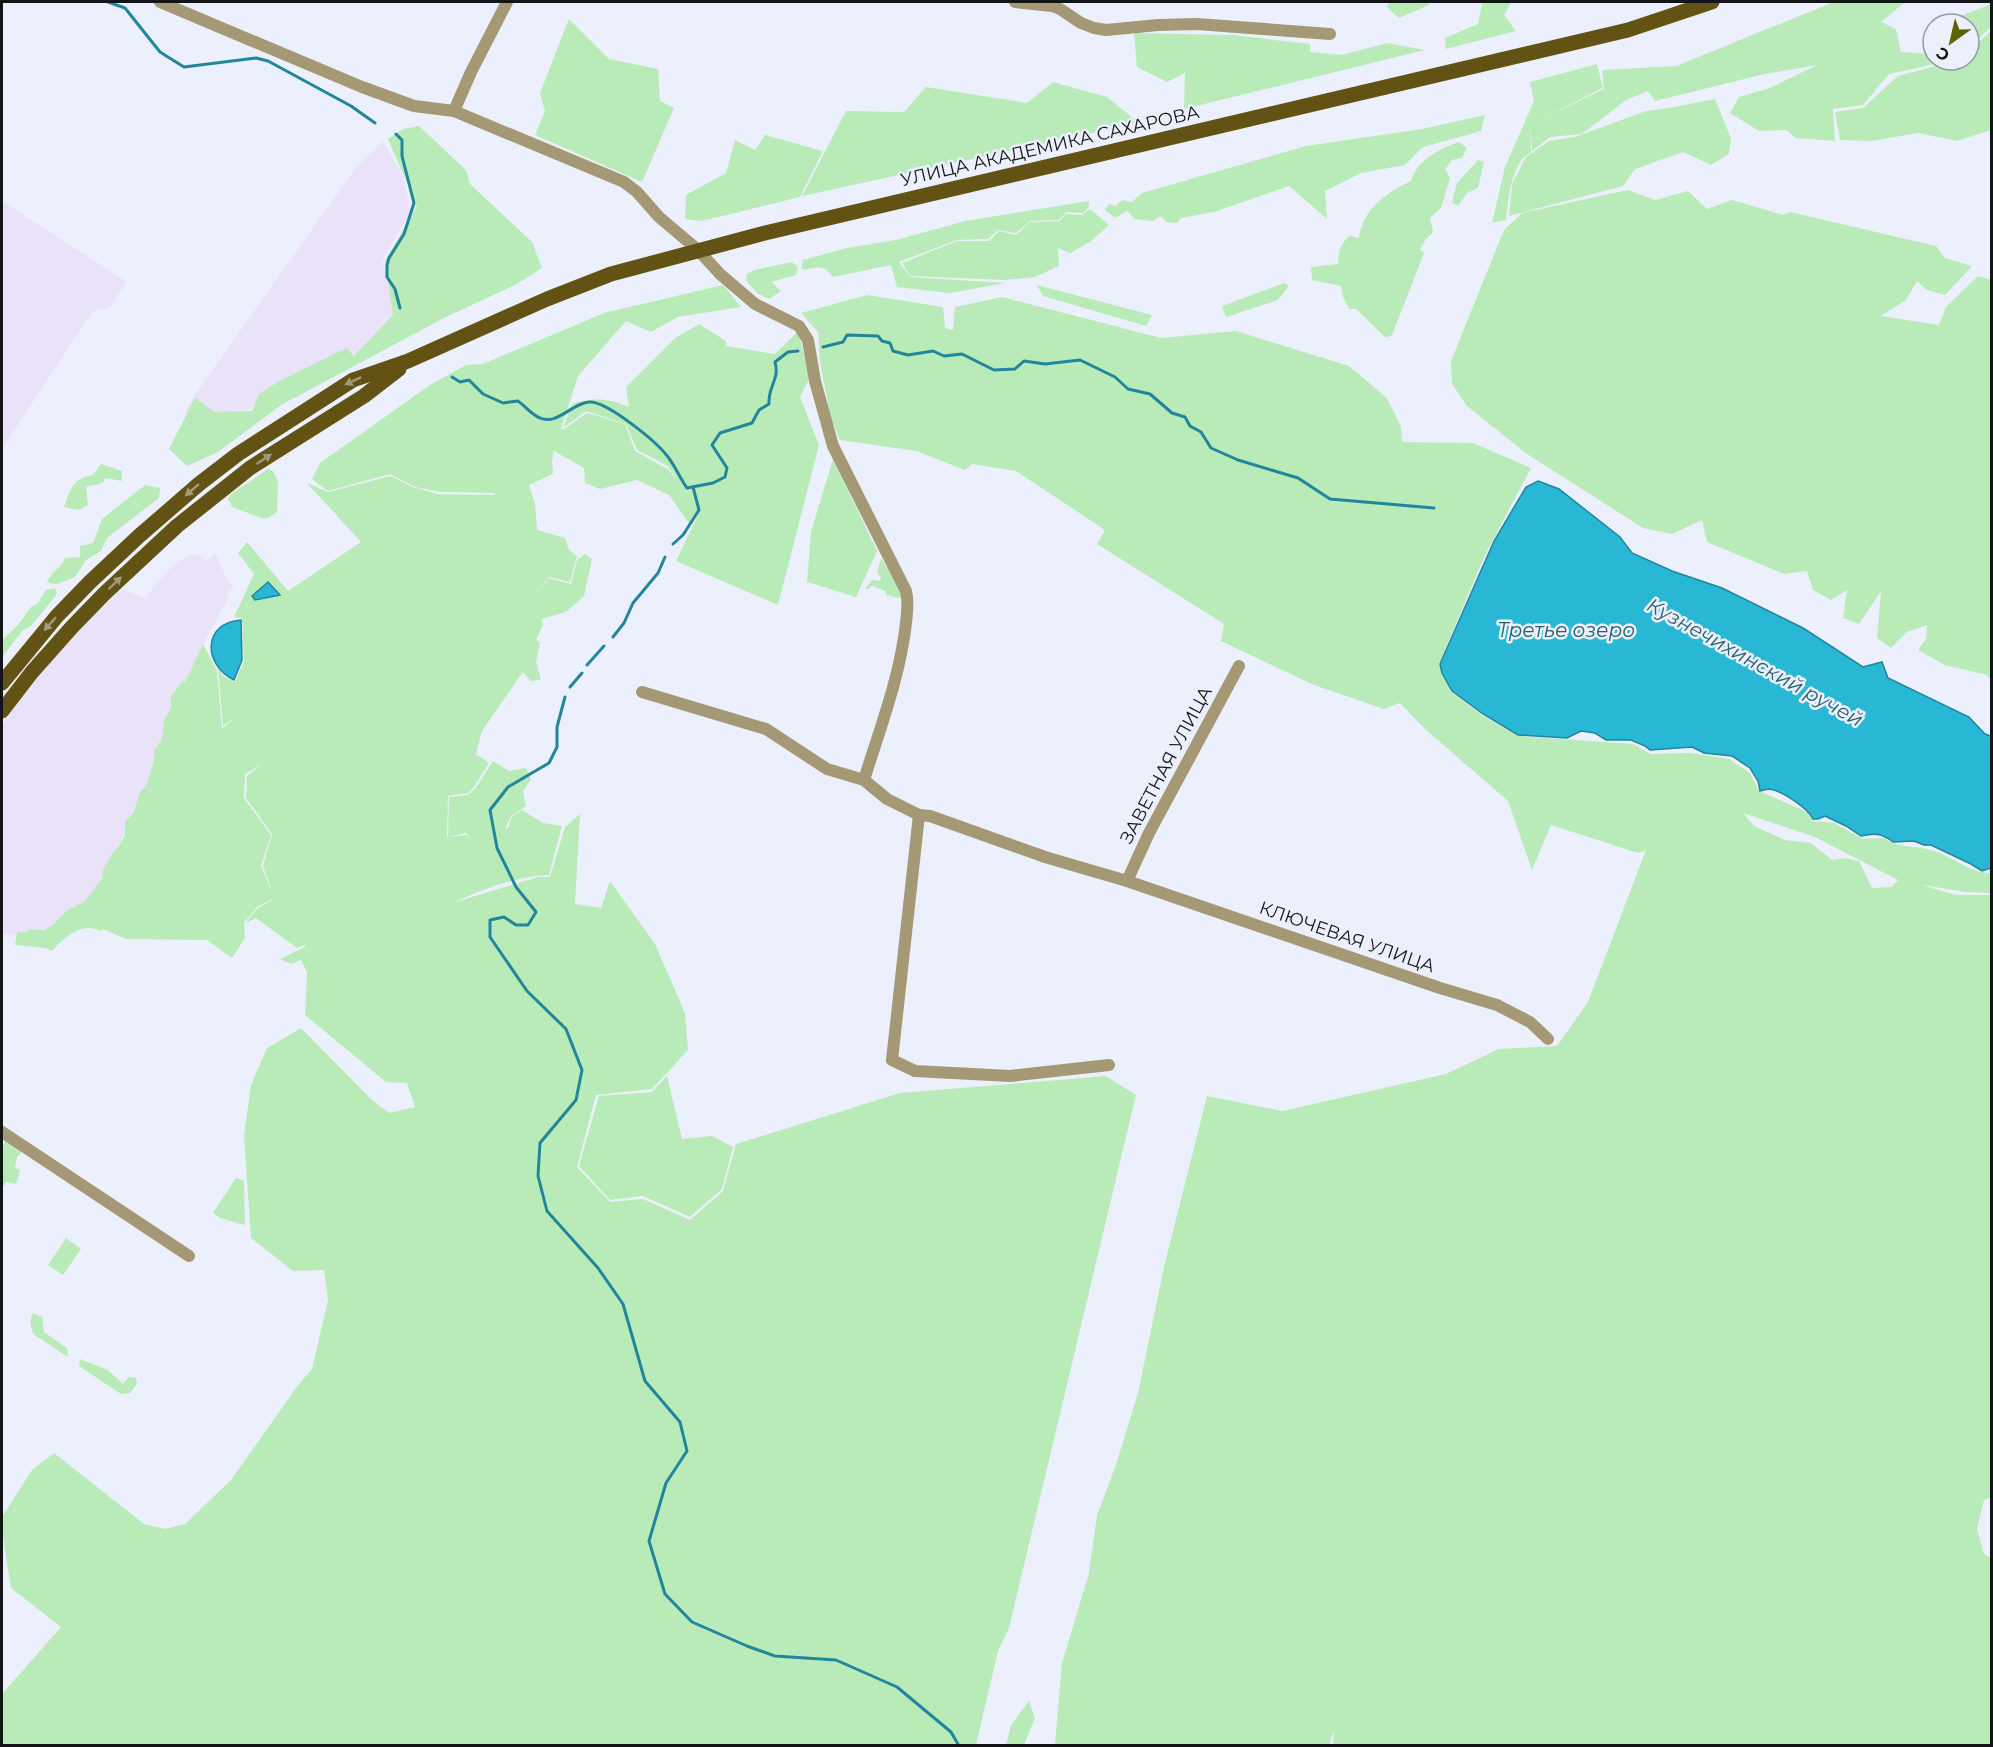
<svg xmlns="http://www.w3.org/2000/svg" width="1993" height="1747" font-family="Montserrat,sans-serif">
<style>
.industrial{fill:#eae2f8}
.green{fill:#b9ebb8;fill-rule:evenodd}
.water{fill:#28b7d4;stroke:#21869c;stroke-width:1.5}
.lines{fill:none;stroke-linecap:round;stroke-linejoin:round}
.stream{stroke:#21869c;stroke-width:3}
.minor{stroke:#a49974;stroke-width:12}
.major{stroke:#625213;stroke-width:15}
.oneway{fill:#a0997c}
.labels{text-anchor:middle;stroke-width:5;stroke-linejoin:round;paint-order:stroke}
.street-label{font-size:18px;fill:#121418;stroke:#ecf0fc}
.water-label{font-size:20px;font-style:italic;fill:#2a606c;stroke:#ecf0fc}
</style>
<rect width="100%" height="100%" fill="#ecf0fc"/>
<g class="industrial">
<polygon points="383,141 403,176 410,212 382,261 397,314 358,355 347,351 251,408 234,415 204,423 185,412 194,396 357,166"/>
<polygon points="2,201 127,282 109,308 92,312 2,449"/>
<polygon points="215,552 227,579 234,586 227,595 229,597 203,644 165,727 142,799 100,883 84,902 59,923 36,932 17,932 15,936 2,933 2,725 38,677 78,632 121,589 145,598 174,564 191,554 203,557 207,561"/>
</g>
<g class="green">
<polygon points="1389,2 1430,2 1429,5 1399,18 1387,7"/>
<polygon points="1479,2 1511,2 1504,15 1516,31 1446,49 1445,38 1478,24 1482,4"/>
<path d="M1834,2h71l-24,20 15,7 5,23 31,2 -3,-25 4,-2v33h20l-64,14 -26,31 -30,4 2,32 -40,-3 -8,-8 -28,1 -29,-18 9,-16 31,-9 47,-23 -52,9 -110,27 -7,-10 -22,9 -44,34 -32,3 -18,14 -2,-28 1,29c-21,12 -22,47 -25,68l-14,3 13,-56 29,-66 -4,-19 67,-18 6,24 -64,32 65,-31 -2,-19 74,-4z"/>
<polygon points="1991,4 1991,27 1969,47 1969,24 1941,24"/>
<polygon points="569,19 609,59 658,69 660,101 674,108 642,182 535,135 545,111 540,93"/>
<polygon points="1991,31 1991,130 1957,141 1918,133 1872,141 1840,140 1835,112 1863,108 1898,76 1958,60 1969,60 1969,51"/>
<polygon points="1134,33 1232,35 1310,44 1310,52 1342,55 1387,43 1425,50 1184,109 1185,73 1167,82 1137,67"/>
<polygon points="1053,82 1107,97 1139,123 802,196 846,111 904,112 926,87 1027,103"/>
<polygon points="1715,99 1731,139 1729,154 1711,165 1683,152 1635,169 1623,186 1509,216 1512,184 1526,157 1549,141 1575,137 1646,111 1669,108"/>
<polygon points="1485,115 1481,131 1423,147 1405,165 1361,173 1325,191 1327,219 1289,186 1214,212 1181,218 1177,223 1166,222 1161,216 1152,221 1135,219 1127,211 1115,218 1105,210 1109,204 1116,206 1122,200 1132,202 1142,193 1306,146 1422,129"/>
<polygon points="419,126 466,170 470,184 532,242 542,268 517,284 444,318 281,405 218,452 187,466 169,449 195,398 214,412 252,411 259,394 283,379 347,348 354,356 393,315 385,261 417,206 388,139 403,129"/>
<polygon points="765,135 823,151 800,197 702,221 685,219 686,195 726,173 735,140 755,150"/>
<path d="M1459,142l8,6 -5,10 -10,2 -7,9 5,9 -9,30 -11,10 3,14 -7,7 -6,10 4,4 -32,82 -6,3 -30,-29h-7l-6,-12 -2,-11 -29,-6 -1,-13 27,-3c0,-11 3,-22 12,-28l9,2c3,-28 28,-46 52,-57 6,-21 28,-32 48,-39z"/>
<polygon points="1478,160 1484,162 1478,188 1467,193 1458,206 1452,202 1457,183"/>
<polygon points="1628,190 1655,200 1688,191 1707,209 1732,200 1783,215 1790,212 1936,246 1945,258 1972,266 1945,295 1927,290 1917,281 1906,300 1881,316 1939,325 1946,307 1978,276 1991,280 1991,681 1987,675 1945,665 1918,650 1926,639 1927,625 1907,632 1891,648 1877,638 1881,591 1859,624 1843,618 1847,590 1831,600 1813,590 1807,571 1784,574 1707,542 1702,520 1672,534 1643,528 1527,454 1467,406 1452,384 1451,361 1504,230 1522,213"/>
<path d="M1089,201v6l-6,6 -17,-1 -7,8 -29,1 -14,12 -18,-3 -10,9 -31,1 -58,22 11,15 95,6 -55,10 -53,-6 -6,-22 -58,12c-9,-13 -16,-10 -29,-7l-3,-2 2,-8 44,-12 49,-8 69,-19z"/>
<polygon points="1090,209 1109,225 1090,242 1070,253 1058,248 1059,266 1035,277 1005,280 910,276 902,263 957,241 989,241 999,231 1016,235 1030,222 1060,221 1066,214 1082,215"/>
<polygon points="792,262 798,267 796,275 771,282 781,291 769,299 757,293 746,280 747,274 754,270"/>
<polygon points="1284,283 1289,286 1278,300 1226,317 1222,306"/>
<path d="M723,285l18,22 -63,10 -27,15 -25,-11 -48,55 -17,53h3l23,-16 38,11 10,27 34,19 11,14 -12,-18 -31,-16 -11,-26 -40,-13 -23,17 9,-24c20,-7 37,-6 57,3l-3,-20 48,-48 25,-15 27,17v5l49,8 23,-23 12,46 -10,20 19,48 -41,160 -102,-44 22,-46 -2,-3 -7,11 -20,-28 -32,-15 -37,9 -15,-6 -1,-15 -30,-17 -2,10 1,13 -24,11 6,19 2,26 28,8 4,12 8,6 -7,26 -21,-5 -18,23 18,-22 22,6 6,-24 8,-6 7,5 -8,37 -18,16 -25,7 2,6 -7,15 4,3 -4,19 5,18 -10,1 -8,-9 -41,59 -6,23 13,9 -16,25 -5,5 -20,3 -1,41 19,-2 4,4 -4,-6 -18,4 1,-40 19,-2 7,-6 18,-28 16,10 17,-3 5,11 -8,12 3,15 -15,10 -6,13 3,-1 4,-12 10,-6 21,13 19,3 -13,49c-31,1 -66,14 -94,27l83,-25h12l15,-50 15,-13 -5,90 26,4 9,-27 45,63 30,69 3,37 -36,39 -56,6 -19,72 33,35 33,-3 47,21 33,-29 13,-47 164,-51 206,-17 30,19 -127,533 -11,23 -22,94 -974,1v-52l59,-67 -50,-39 -9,-57v-14l30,-47 22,-17 90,71 21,5 20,-5 46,-44 68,-96 13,-15 16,-69 -4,-30 -31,1 -42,-33 -7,-103 7,-50 16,-37 34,-20 70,71 18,14 26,-6 -8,-24 -21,-1 -81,-67 2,-43 -6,-12 -10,4 -11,-5 25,-12v-2l-8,3 -41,-30 -10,5 11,-14 18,-11 -18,9 -13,16 1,15 -13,20 -25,-18 -81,-1 -23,-10 -3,2c-18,-10 -36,6 -48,20l-7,-3 -30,-3 2,-13h10l2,-3 14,1 10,-5 13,-14 18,-9 19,-24 -1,-6 11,-20 6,-6 6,-11v-13l9,-10 6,-20 6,-6 8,-26v-10c7,-7 11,-18 9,-28l8,-14v-11l11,-16 3,1 18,-38 14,27 5,58 13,-12 -12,9 -5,-58 5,8 12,6 9,-21 -2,-43 -8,-1 20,-43 -16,-21 9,-11 41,49 73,-49 -54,-59 21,9 63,-16 22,11 24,7 57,1 1,-2 -55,-1 -25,-5 -25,-13 -62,17 -16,-12 8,-16 110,-78 36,-20 17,-1 121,-51zM261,765l-14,11 -1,22 26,36 -9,32 10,28 -12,-28 10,-31 -27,-37 1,-24z"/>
<polygon points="1037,285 1152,315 1146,326 1043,296"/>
<path d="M867,295l76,12 2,21 8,2 2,-23 47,-10 159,41 75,-7 113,35 38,32 14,29 1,15 71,1 58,25 -46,87 -46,109 12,28 32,24 35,20 115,8 18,10 40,-1 38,6 21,14 9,18 48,21 6,9 21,2 29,16 21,-1c15,11 33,7 50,13 20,6 37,23 57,22v20l-25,-1 -44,-7 34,10h35l1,602 -8,3 -7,29 7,25 7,4v187l-658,1 1,-15 -5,14h-274l7,-82 27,-90 8,-58 19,-50 22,-72 26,-126 43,-171 75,15 164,-37 53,-25 58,-3 31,-44 58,-152 -8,3 -87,-28 -19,45 -24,-69 -83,-72 -25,-26 -16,6 -70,-24 -93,-44 3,-17 -127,-80 8,-14 -89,-59 -44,-7 -7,6 -49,-19 -76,-11 -9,-21 -11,-57 -2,-30 -17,-19zM1743,813l72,24 83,43 -6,7 -20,1 -13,-27 -14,-3 -13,2 -21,-17 -26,-3 -31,-14z"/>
<polygon points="833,459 877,551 856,597 807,582 811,532"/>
<path d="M101,464l21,7v10l-17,-3 -2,5 -17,4 2,18 -10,5 -14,-3c6,-17 9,-29 29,-32z"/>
<polygon points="268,469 273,471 278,481 277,512 268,518 261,518 232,507 228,499 230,495"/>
<path d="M145,485l15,3 -1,10 -52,40 -6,13 -15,9 -11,17 -17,7 -11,-1c3,-11 14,-14 18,-25l15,-1v-11l13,-3 9,-24z"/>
<polygon points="881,558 899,587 903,599 886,595 886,591 872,586 869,589 865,589 872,580 880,581 881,577 877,573"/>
<polygon points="55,588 57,594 31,626 23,630 2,657 2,640 18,625 31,607 37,604 46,590"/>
<polygon points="667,1076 682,1139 712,1136 733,1147 722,1189 690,1217 643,1196 610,1200 579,1166 599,1096 652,1092"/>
<polygon points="5,1141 21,1143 21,1153 17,1157 15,1168 20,1170 16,1184 6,1182 2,1189 2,1149"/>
<polygon points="236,1178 244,1181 245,1225 220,1218 213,1213"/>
<polygon points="66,1238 81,1249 63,1275 48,1265"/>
<polygon points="33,1313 42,1317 44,1332 67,1348 68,1357 33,1334 30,1322"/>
<polygon points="80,1359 108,1370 123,1384 129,1377 136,1378 137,1384 130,1393 121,1394 79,1366"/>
<polygon points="1029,1701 1035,1718 1024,1745 1006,1745 1011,1725"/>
</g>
<g class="water">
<path d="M1538,481l21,8 61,48 12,16 40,18 50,17 81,40 60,39 19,-5 6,16 81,39 16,17 6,2v132l-9,3 -11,-7 -40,-19h-7l-10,-4 -21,1c-11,-9 -19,-9 -32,-6l-15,-10 -21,-10 -7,3h-5c-5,-11 -31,-28 -43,-30 -3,0 -7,1 -10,2l-2,-10 -8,-13 -18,-12 -28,-3 -12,-6 -42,3 -5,-4 -14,-6h-25l-11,-7 -14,-2 -14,7 -49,-3 -35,-21 -31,-23 -10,-18 -2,-9 54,-123 32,-54z"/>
<polygon points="268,582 280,595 255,600 252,596"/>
<path d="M241,620l1,40 -8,20c-31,-15 -32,-57 7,-60z"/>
</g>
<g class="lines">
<g class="stream">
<polyline points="108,2 125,8 160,52 184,67 256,58 268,61 351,106 375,123"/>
<polyline points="396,134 402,140 402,156 414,203 404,234 389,258 387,265 387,277 395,289 400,308"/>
<polyline points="823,347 843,342 847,335 878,336 882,341 890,343 893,351 908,355 933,351 944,356 962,354 994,370 1015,369 1024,361 1045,364 1080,360 1115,377 1128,389 1150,394 1172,413 1185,417 1190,426 1201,432 1211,448 1238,460 1298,478 1330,499 1434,508"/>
<path d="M452,377l8,5 9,-2 14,14 20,9 15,-2c7,5 14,14 22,17 17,8 33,-16 50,-16 18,0 67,40 78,55 7,9 12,21 19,31l26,-5 12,-6 2,-9 -15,-23 8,-12 32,-10 7,-13 10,-6c-1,-19 11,-24 6,-42l13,-10 10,-1"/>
<polyline points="673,544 683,535 699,510 693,487"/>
<polyline points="613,637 624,623 633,603 658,573 665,557"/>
<polyline points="587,665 604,646"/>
<polyline points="570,687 582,673"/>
<polyline points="565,697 557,727 557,747 549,763 508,787 490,810 497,848 516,887 536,912 528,925 516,925 504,917 490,920 490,937 527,991 566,1029 582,1070 576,1100 540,1143 538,1176 547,1211 598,1268 623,1304 645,1381 680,1422 687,1451 666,1483 649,1541 665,1594 692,1622 747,1646 775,1656 836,1660 897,1687 951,1732 959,1746"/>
</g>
<g class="minor">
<path d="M160,2l202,85 52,19 40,5 170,71 13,10 22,25 39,33 22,24 35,30 44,22 9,14 7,41 18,65 73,145c3,11 1,21 0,32 -6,54 -26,105 -42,157"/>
<polyline points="1015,2 1052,6 1060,9 1081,23 1094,28 1106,30 1158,25 1197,24 1330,34"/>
<polyline points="454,111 471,72 507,2"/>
<polyline points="642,692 766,729 827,769 864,780 887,799 919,815"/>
<polyline points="1127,881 1149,833 1239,666"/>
<polyline points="1109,1065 1010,1076 915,1071 892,1060 919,815 930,816 1045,857 1127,881 1440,988 1497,1005 1530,1022 1548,1039"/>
<polyline points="2,1132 189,1256"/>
</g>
<g class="major">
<polyline points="2,683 57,616 90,582 139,536 199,484 238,454 353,380 408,361 547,299 611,274 765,233 1628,30 1712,2"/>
<polyline points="2,711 32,672 72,627 105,593 177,526 250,468 364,396 399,369"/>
</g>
</g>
<defs><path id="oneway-solid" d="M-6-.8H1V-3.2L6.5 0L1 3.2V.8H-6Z" transform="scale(1.5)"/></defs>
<g class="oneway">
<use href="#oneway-solid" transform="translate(353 381) rotate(155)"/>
<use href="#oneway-solid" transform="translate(264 459) rotate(-33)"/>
<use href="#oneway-solid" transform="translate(192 490) rotate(139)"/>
<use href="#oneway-solid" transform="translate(115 583) rotate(-44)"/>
<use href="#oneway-solid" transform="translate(50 624) rotate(131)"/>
</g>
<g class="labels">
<g class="street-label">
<text transform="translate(1050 146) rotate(-13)" y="6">УЛИЦА АКАДЕМИКА САХАРОВА</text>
<text transform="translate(1166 765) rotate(-62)" y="6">ЗАВЕТНАЯ УЛИЦА</text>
<text transform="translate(1347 937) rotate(19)" y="6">КЛЮЧЕВАЯ УЛИЦА</text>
</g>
<g class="water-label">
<text x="1566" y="637">Третье озеро</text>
<text transform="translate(1755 662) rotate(29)" y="7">Кузнечихинский ручей</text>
</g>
</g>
<rect width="1993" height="1747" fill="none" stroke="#121418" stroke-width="6"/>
<g transform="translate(1951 42) rotate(214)"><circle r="28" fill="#ecf0fc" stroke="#9598a1" stroke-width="1.5"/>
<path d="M0-4.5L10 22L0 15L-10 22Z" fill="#5e6300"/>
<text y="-9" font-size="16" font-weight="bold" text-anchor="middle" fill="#121418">С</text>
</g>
</svg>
